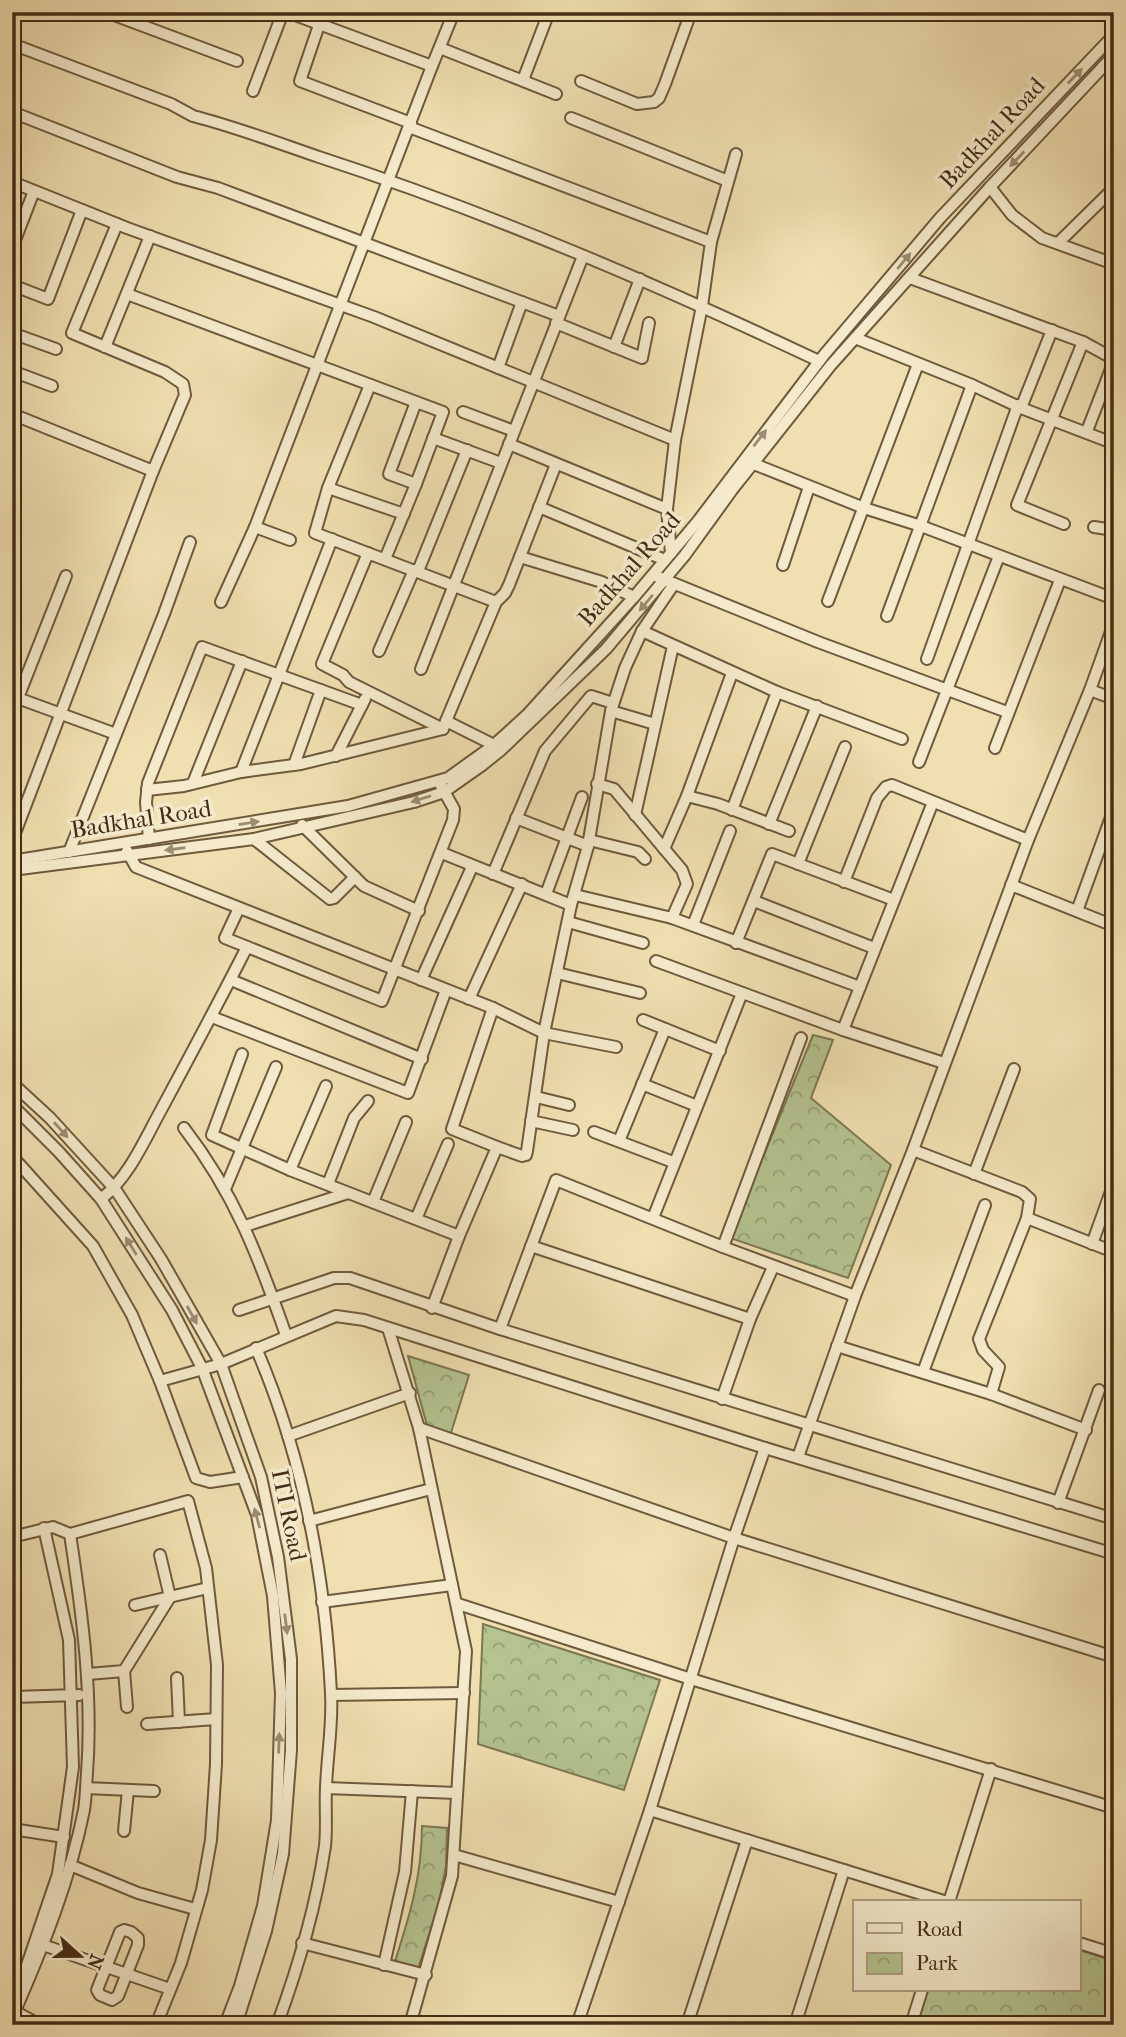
<svg xmlns="http://www.w3.org/2000/svg" width="1126" height="2037" font-family="'IM FELL French Canon',serif">
<style>
.park{fill:url(#park-crowns);stroke:#7c7852;stroke-width:2}
.lines{fill:none;stroke-linecap:round;stroke-linejoin:round}
.minor-casing{stroke:#6f5a3d;stroke-width:14}
.minor{stroke:#f5ebcc;stroke-width:10}
.oneway{fill:#9c8c71}
.labels{text-anchor:middle;stroke-width:7;stroke-linejoin:round;paint-order:stroke}
.street-label{font-size:24px;fill:#442d16;stroke:#f5ebcc}
</style>
<defs>
<pattern id="park-crowns" width="20" height="18" patternUnits="userSpaceOnUse" patternTransform="scale(1.75)"><rect width="20" height="18" fill="#b4c38f"/><path d="M2 6a3 3 0 1 1 6 0M12 15a3 3 0 1 1 6 0" fill="none" stroke="#949f74"/></pattern>
</defs>
<rect width="100%" height="100%" fill="#f0e0b1"/>
<filter id="stains"><feTurbulence type="fractalNoise" baseFrequency=".00286" numOctaves="4"/><feColorMatrix values="0 0 0 0 .2 0 0 0 0 .09 0 0 0 0 .02 0 0 0 .5 -.17"/></filter>
<radialGradient id="worn" r=".72"><stop offset=".6" stop-color="#630" stop-opacity="0"/><stop offset="1" stop-color="#630" stop-opacity=".3"/></radialGradient>
<g class="park">
<polygon points="813,1035 833,1040 811,1098 891,1165 848,1278 730,1238"/>
<polygon points="408,1356 469,1375 450,1436 428,1429"/>
<polygon points="483,1624 660,1680 624,1790 478,1744"/>
<path d="M422,1826l25,2 -1,38 -7,37 -21,66 -23,-8c15,-46 27,-86 27,-135z"/>
<polygon points="1079,1950 1114,1961 1114,2011 1109,2025 916,2025 927,1990 1079,1990"/>
</g>
<g class="lines">
<g class="minor-casing">
<g id="minor">
<polyline points="106,12 237,61"/>
<polyline points="287,12 432,66"/>
<polyline points="319,25 300,81 411,123"/>
<path d="M12,44l159,60 22,12c43,11 85,27 126,41 172,56 337,127 500,204"/>
<polyline points="440,48 556,94"/>
<polyline points="523,80 549,12"/>
<polyline points="581,81 637,104 654,102 659,98 665,84 691,12"/>
<polyline points="253,91 283,12"/>
<polyline points="12,112 177,177 218,188 559,316"/>
<polyline points="571,118 728,181"/>
<polyline points="409,127 711,242"/>
<polyline points="12,182 127,228 374,317 675,440"/>
<polyline points="990,187 1012,215 1042,238 1114,264"/>
<polyline points="1058,243 1114,188"/>
<polyline points="12,248 34,191"/>
<polyline points="910,278 1083,342 1114,359"/>
<polyline points="12,285 48,299 82,210"/>
<polyline points="127,294 443,412 416,484 385,559"/>
<polyline points="556,323 642,358 649,323"/>
<polyline points="12,333 56,349"/>
<polyline points="855,338 972,385 1021,408 1110,442 1114,441"/>
<polyline points="105,347 150,236"/>
<polyline points="614,347 640,279"/>
<polyline points="498,368 522,302"/>
<polyline points="12,371 52,386"/>
<polyline points="370,385 328,488 315,533 496,602"/>
<polyline points="416,402 389,474 416,484"/>
<polyline points="1021,408 1052,330"/>
<polyline points="463,412 514,431"/>
<polyline points="12,414 153,471"/>
<polyline points="1087,431 1114,361"/>
<polyline points="433,438 501,463"/>
<polyline points="509,444 667,509"/>
<polyline points="749,462 864,508 921,526 1114,599"/>
<polyline points="328,488 404,514"/>
<polyline points="539,507 665,560"/>
<polyline points="1064,524 1017,505 1083,342"/>
<polyline points="255,527 290,540"/>
<polyline points="1094,527 1114,530"/>
<polyline points="368,553 322,664 343,675 349,682 443,729 446,721 494,745"/>
<polyline points="671,553 667,509 675,440 702,306 711,242 736,154"/>
<polyline points="520,557 602,582 634,597"/>
<polyline points="783,565 809,487"/>
<polyline points="418,571 467,450"/>
<polyline points="658,577 818,642 1007,712"/>
<polyline points="674,584 642,631 777,692 732,810"/>
<polyline points="828,601 918,364"/>
<polyline points="221,602 255,527 432,66 454,12"/>
<polyline points="887,616 972,385"/>
<polyline points="379,651 414,570"/>
<polyline points="927,659 1018,405"/>
<polyline points="421,669 583,256"/>
<polyline points="1090,690 1114,699"/>
<polyline points="777,692 902,739"/>
<polyline points="12,696 116,734"/>
<polyline points="611,711 655,724"/>
<polyline points="12,713 66,576"/>
<polyline points="446,721 496,602 505,593 509,585 556,464"/>
<polyline points="995,748 1060,580"/>
<polyline points="336,756 365,699"/>
<polyline points="919,762 999,556"/>
<polyline points="294,765 321,690"/>
<polyline points="241,772 332,539"/>
<polyline points="193,783 242,661"/>
<polyline points="597,784 614,789 682,870 687,884 672,918"/>
<polyline points="147,790 184,786 241,772 301,764 443,729"/>
<polyline points="687,796 718,804 789,831"/>
<polyline points="635,815 673,646"/>
<polyline points="516,818 588,846"/>
<polyline points="769,824 817,706"/>
<polyline points="302,825 364,886 419,911"/>
<polyline points="149,839 146,802 148,783 202,647 362,705"/>
<polyline points="254,839 330,899 334,898 355,877"/>
<polyline points="589,840 638,852 645,859"/>
<polyline points="12,841 153,471 185,395 183,384 165,372 72,333 117,224"/>
<polyline points="664,849 687,796 732,673"/>
<polyline points="127,851 136,867 493,1008 544,1033 616,1047"/>
<polyline points="69,852 164,614 190,542"/>
<polyline points="442,853 571,905"/>
<polyline points="12,861 348,806 448,778 494,745 527,715 634,597 698,521 824,355 940,218 1114,35"/>
<polyline points="798,864 845,747"/>
<polyline points="12,870 254,839 414,802 444,792 481,766 501,750 606,649 685,555 732,490 831,365 990,187 1114,55"/>
<polyline points="493,874 545,751 591,696 613,703"/>
<polyline points="844,882 877,798 886,787 892,785 1028,840"/>
<polyline points="1011,885 1114,926"/>
<polyline points="546,894 582,797"/>
<polyline points="575,895 672,918 860,987"/>
<polyline points="754,901 874,948"/>
<polyline points="239,908 225,938 382,1001 453,820 454,809 441,786"/>
<polyline points="1077,911 1114,809"/>
<polyline points="568,922 643,943"/>
<polyline points="693,925 730,831"/>
<polyline points="736,943 772,854 894,900"/>
<polyline points="656,961 843,1030 944,1063"/>
<polyline points="557,973 640,993"/>
<polyline points="231,980 422,1059"/>
<polyline points="421,980 472,867"/>
<polyline points="469,999 522,884"/>
<polyline points="493,1008 452,1129 497,1147"/>
<polyline points="212,1017 408,1093 446,990"/>
<polyline points="643,1020 720,1051"/>
<polyline points="843,1030 933,802"/>
<polyline points="242,1054 212,1135 290,1170 459,1236"/>
<polyline points="12,1083 50,1118 115,1189 161,1259 221,1364 261,1477 278,1557 291,1659 291,1750 283,1854 266,1931 236,2025"/>
<polyline points="642,1084 697,1106"/>
<polyline points="536,1097 569,1105"/>
<polyline points="12,1105 59,1152 101,1199 172,1310 202,1368 257,1515 273,1596 281,1693 277,1820 263,1906 240,1986 225,2025"/>
<polyline points="531,1121 573,1130"/>
<path d="M184,1128c51,66 75,130 102,207"/>
<polyline points="594,1132 673,1162"/>
<polyline points="619,1141 665,1029"/>
<polyline points="913,1150 1022,1192 1030,1199 1027,1218 979,1339 983,1350 999,1367 991,1394"/>
<polyline points="12,1156 93,1246 132,1315 160,1381 196,1478 210,1482 243,1477"/>
<polyline points="290,1170 326,1086"/>
<polyline points="974,1174 1014,1069"/>
<polyline points="328,1184 354,1118 368,1101"/>
<polyline points="225,1189 276,1067"/>
<path d="M101,1199c28,-22 43,-58 60,-89 29,-54 58,-108 86,-163"/>
<polyline points="373,1202 406,1122"/>
<polyline points="653,1218 742,993"/>
<polyline points="1027,1218 1114,1252"/>
<polyline points="416,1219 448,1144"/>
<polyline points="245,1226 348,1193"/>
<polyline points="1092,1244 1114,1183"/>
<polyline points="531,1246 750,1319"/>
<polyline points="723,1247 801,1038"/>
<polyline points="432,1308 459,1236 497,1147 522,1156 526,1155 527,1151 544,1033 571,905 588,846 611,711 625,668 642,631"/>
<polyline points="239,1310 334,1278 350,1278 500,1329 1114,1519"/>
<polyline points="388,1328 419,1428 466,1651 452,1876 410,2025"/>
<polyline points="500,1329 556,1180 723,1247 855,1296"/>
<polyline points="837,1346 991,1394 1086,1430"/>
<path d="M256,1348c47,109 69,227 75,345 2,31 -4,63 -5,95 -1,19 1,39 -1,58 -9,60 -27,122 -48,179"/>
<polyline points="923,1372 985,1205"/>
<polyline points="160,1381 221,1364 336,1316 364,1320 765,1448 1114,1554"/>
<polyline points="722,1399 750,1319 773,1267"/>
<polyline points="419,1428 734,1538 1114,1657"/>
<polyline points="288,1436 410,1393"/>
<polyline points="798,1457 855,1296 913,1150 1028,840 1090,690 1114,623"/>
<polyline points="1058,1503 1099,1390"/>
<polyline points="309,1521 431,1489"/>
<polyline points="70,1534 188,1501 206,1568 217,1665 216,1764 211,1840 202,1890 181,1963 156,2025"/>
<path d="M12,1537l41,-10 17,7c12,79 23,159 17,239 -1,12 -1,25 -3,37 -14,70 -41,137 -69,201"/>
<polyline points="322,1602 452,1585"/>
<polyline points="458,1604 691,1679 1114,1808"/>
<polyline points="135,1605 208,1588"/>
<polyline points="124,1671 127,1707"/>
<polyline points="88,1674 124,1671 170,1597 160,1555"/>
<polyline points="177,1678 179,1722"/>
<polyline points="331,1695 464,1693"/>
<polyline points="12,1697 79,1695"/>
<polyline points="147,1724 216,1719"/>
<polyline points="86,1788 154,1791"/>
<polyline points="326,1788 457,1793"/>
<polyline points="650,1810 947,1902"/>
<polyline points="12,1829 64,1837"/>
<polyline points="124,1831 128,1790"/>
<polyline points="454,1855 619,1902"/>
<polyline points="70,1865 138,1893 195,1909"/>
<polyline points="949,1902 991,1769"/>
<polygon points="124,1930 131,1932 138,1938 138,1945 118,1996 112,2000 100,1995 97,1990 120,1932"/>
<polyline points="302,1943 426,1975"/>
<polyline points="1079,1943 1114,1954"/>
<polyline points="43,1945 170,1989"/>
<polyline points="384,1965 405,1872 412,1791"/>
<polyline points="12,1997 26,1968 58,1874 73,1767 69,1640 44,1528"/>
<polyline points="12,2010 40,2025"/>
<polyline points="577,2025 650,1810 734,1538 765,1448"/>
<polyline points="687,2025 747,1840"/>
<polyline points="795,2025 844,1870"/>
<polyline points="911,2025 922,1990"/>
</g>
</g>
<use href="#minor" class="minor"/>
</g>
<defs><path id="oneway-solid" d="M-6-.8H1V-3.2L6.5 0L1 3.2V.8H-6Z" transform="scale(1.75)"/></defs>
<g class="oneway">
<use href="#oneway-solid" transform="translate(1075 76) rotate(-46)"/>
<use href="#oneway-solid" transform="translate(1017 159) rotate(134)"/>
<use href="#oneway-solid" transform="translate(904 261) rotate(-50)"/>
<use href="#oneway-solid" transform="translate(760 438) rotate(-52)"/>
<use href="#oneway-solid" transform="translate(646 603) rotate(130)"/>
<use href="#oneway-solid" transform="translate(421 799) rotate(162)"/>
<use href="#oneway-solid" transform="translate(249 823) rotate(-9)"/>
<use href="#oneway-solid" transform="translate(175 849) rotate(172)"/>
<use href="#oneway-solid" transform="translate(61 1130) rotate(48)"/>
<use href="#oneway-solid" transform="translate(131 1246) rotate(-122)"/>
<use href="#oneway-solid" transform="translate(192 1315) rotate(61)"/>
<use href="#oneway-solid" transform="translate(257 1518) rotate(-105)"/>
<use href="#oneway-solid" transform="translate(286 1624) rotate(83)"/>
<use href="#oneway-solid" transform="translate(279 1743) rotate(-88)"/>
</g>
<g class="labels">
<g class="street-label">
<text transform="translate(992 133) rotate(-47)" y="8">Badkhal Road</text>
<text transform="translate(629 569) rotate(-49)" y="8">Badkhal Road</text>
<text transform="translate(141 819) rotate(-9)" y="8">Badkhal Road</text>
<text transform="translate(289 1515) rotate(78)" y="8">ITI Road</text>
</g>
</g>
<rect width="1126" height="2037" fill="none" stroke="#f0e0b1" stroke-width="42"/>
<rect x="14" y="14" width="1098" height="2009" fill="none" stroke="#442d16" stroke-width="3.5"/>
<rect x="21" y="21" width="1084" height="1995" fill="none" stroke="#442d16" stroke-width="2"/>
<rect x="853" y="1900" width="228" height="91" fill="#f5ebcc" stroke="#ae9f83" stroke-width="2"/>
<rect x="867" y="1923" width="35" height="10" fill="#f5ebcc" stroke="#ae9f83" stroke-width="2"/>
<text x="916" y="1936" font-size="21" fill="#442d16">Road</text>
<rect x="867" y="1953" width="35" height="21" fill="url(#park-crowns)" stroke="#ae9f83" stroke-width="2"/>
<text x="916" y="1970" font-size="21" fill="#442d16">Park</text>
<g transform="translate(80 1956) rotate(111)" stroke="#f5ebcc" stroke-width="5" paint-order="stroke">
<path d="M0-5L12 26L0 18L-12 26Z" fill="#442d16"/>
<text y="-10" font-size="19" font-weight="bold" text-anchor="middle" fill="#442d16">N</text>
</g>
<rect width="100%" height="100%" filter="url(#stains)"/>
<rect width="100%" height="100%" fill="url(#worn)"/>
</svg>
